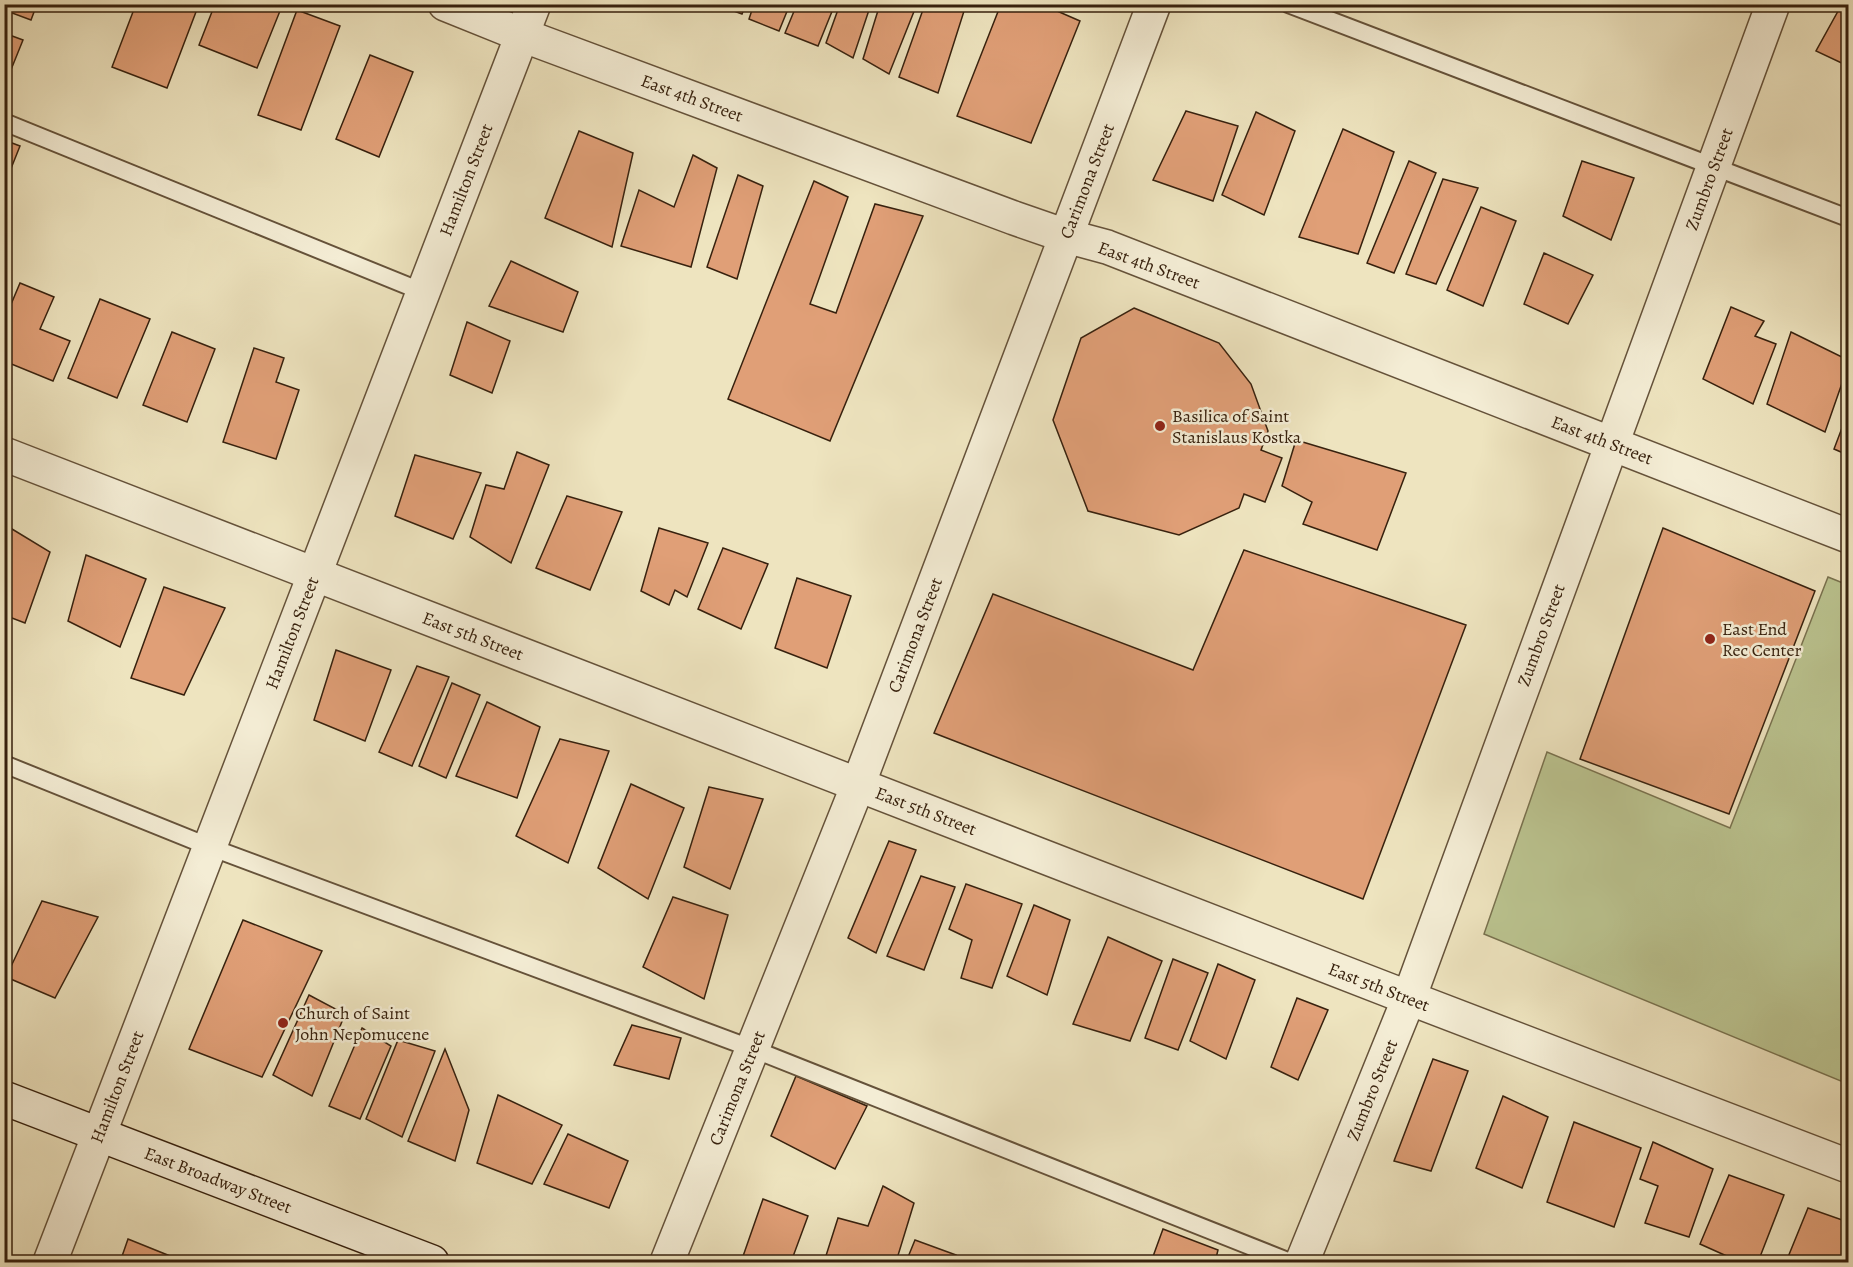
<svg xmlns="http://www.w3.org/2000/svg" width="1853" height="1267" font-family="Alegreya,serif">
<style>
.green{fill:#bbc490;stroke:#79724f;stroke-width:1.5}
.building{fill:#e09f77;stroke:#37210e;stroke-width:1.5}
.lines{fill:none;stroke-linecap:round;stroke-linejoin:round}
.service-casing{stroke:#65523a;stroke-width:20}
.minor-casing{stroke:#65523a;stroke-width:36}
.tertiary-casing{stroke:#65523a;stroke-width:36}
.secondary-casing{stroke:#37210e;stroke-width:36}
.service{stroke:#f4edd5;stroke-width:16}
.minor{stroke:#f4edd5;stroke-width:33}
.tertiary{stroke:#f4edd5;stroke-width:33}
.secondary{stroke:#f4edd5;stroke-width:33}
.poi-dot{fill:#8f2418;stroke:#f4edd5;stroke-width:2}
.labels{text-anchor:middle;stroke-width:5;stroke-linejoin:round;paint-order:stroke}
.street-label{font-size:18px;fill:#37210e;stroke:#f4edd5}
.poi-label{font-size:18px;fill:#37210e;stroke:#f4edd5;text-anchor:start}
</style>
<rect width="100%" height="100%" fill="#eee4bf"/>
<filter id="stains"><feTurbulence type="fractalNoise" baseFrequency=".00333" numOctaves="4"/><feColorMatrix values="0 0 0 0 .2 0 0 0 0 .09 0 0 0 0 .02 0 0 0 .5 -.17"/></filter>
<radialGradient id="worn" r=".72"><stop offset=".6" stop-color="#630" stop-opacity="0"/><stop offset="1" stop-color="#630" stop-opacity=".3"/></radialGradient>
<polygon class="green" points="1828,577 1848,585 1848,1084 1484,934 1547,752 1730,828"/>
<g class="building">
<polygon points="4,4 37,4 31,20 4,10"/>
<polygon points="136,4 199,4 167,88 112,67"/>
<polygon points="215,4 264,4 280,11 257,68 199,45"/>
<polygon points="715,4 746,4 742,14"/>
<polygon points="754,4 790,4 779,31 749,19"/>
<polygon points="797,4 835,4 818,46 785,33"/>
<polygon points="840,4 871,4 853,58 826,43"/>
<polygon points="880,4 917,4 889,74 863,59"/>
<polygon points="925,4 955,4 965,8 938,93 899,77"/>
<polygon points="1001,4 1041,4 1080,21 1031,143 957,116"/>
<polygon points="1688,4 1707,4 1705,11"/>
<polygon points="1842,4 1848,4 1848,66 1816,51"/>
<polygon points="297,10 340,26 301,130 258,115"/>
<polygon points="4,33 23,40 4,87"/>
<polygon points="370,55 413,72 379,157 336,139"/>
<polygon points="1186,111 1238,126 1213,201 1153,180"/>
<polygon points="1256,112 1295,131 1264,215 1222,195"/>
<polygon points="1343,129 1394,152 1358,254 1299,237"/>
<polygon points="579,131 633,153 612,247 545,218"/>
<polygon points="4,140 20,146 4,186"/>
<polygon points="693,155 717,168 691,267 621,246 639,190 674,207"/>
<polygon points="1409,161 1436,173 1394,273 1367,263"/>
<polygon points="1582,161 1634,178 1611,240 1563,216"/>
<polygon points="738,175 763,186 737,279 707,267"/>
<polygon points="1443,179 1478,188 1436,284 1406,274"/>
<polygon points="814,181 848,197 810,304 836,313 875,204 923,216 830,441 728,399"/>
<polygon points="1481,207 1516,221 1483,306 1447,290"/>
<polygon points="1544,253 1593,275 1568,324 1524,304"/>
<polygon points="511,261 578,292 563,332 489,306"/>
<polygon points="20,283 54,297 40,329 70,341 53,381 4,361 4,321"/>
<polygon points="100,299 150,319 117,398 68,378"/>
<polygon points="1731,307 1764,321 1755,336 1776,344 1753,404 1703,379"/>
<polygon points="1134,308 1219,343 1251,384 1268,431 1261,450 1282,458 1265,502 1244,494 1239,508 1179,535 1088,511 1053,420 1081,338"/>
<polygon points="467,322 510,341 492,393 450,375"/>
<polygon points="172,332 215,349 187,422 143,405"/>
<polygon points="1791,332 1848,360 1848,366 1825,432 1767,404"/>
<polygon points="254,348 284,358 276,382 299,390 276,459 223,442"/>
<polygon points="1848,412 1848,455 1834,449"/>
<polygon points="1296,440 1406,473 1377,550 1303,524 1312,502 1282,486"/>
<polygon points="517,452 549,465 511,563 470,537 486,485 504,489"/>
<polygon points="415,455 481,473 453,539 395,516"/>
<polygon points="567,496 622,512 590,590 536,568"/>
<polygon points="659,528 708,543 687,597 675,590 669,605 641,591"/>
<polygon points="1663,528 1815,591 1729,814 1580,759"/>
<polygon points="12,529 50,552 25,623 4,615 4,547"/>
<polygon points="723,548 768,564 741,629 698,609"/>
<polygon points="1244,550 1466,625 1363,899 934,733 993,594 1193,670"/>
<polygon points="86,555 146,579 120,647 68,621"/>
<polygon points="797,578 851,596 827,668 775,648"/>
<polygon points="164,587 225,608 184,695 131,678"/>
<polygon points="336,650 391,670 365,741 314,720"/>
<polygon points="417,666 449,677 412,766 379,752"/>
<polygon points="452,683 480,695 446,778 419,766"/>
<polygon points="487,702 540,727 517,798 456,776"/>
<polygon points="560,739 609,751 568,863 516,836"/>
<polygon points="631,784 684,808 648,899 598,868"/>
<polygon points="709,787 763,799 730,889 684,867"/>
<polygon points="889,841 916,850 876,953 848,938"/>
<polygon points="921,876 955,887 924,970 887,956"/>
<polygon points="966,884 1022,904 992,988 961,978 972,940 949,929"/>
<polygon points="673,897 728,915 704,999 643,967"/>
<polygon points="42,901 98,917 55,998 6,977"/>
<polygon points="1034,905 1070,920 1047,995 1007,976"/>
<polygon points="243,920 322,951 262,1077 189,1049"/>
<polygon points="1108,937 1162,961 1130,1041 1073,1024"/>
<polygon points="1173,959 1208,973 1178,1050 1145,1038"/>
<polygon points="1218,964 1255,980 1226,1059 1190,1041"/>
<polygon points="309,995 345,1014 312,1096 273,1075"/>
<polygon points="1297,998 1328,1010 1298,1080 1271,1067"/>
<polygon points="632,1025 681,1038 669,1079 614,1065"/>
<polygon points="362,1028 391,1046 360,1119 329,1106"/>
<polygon points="398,1040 435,1051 402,1137 366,1119"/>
<polygon points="445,1049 469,1110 455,1161 408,1141"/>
<polygon points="1433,1059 1468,1071 1431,1171 1394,1161"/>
<polygon points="796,1076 867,1106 835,1169 771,1136"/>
<polygon points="498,1095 562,1125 532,1184 477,1163"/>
<polygon points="1503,1096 1548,1117 1522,1188 1476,1168"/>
<polygon points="1574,1122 1641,1148 1614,1227 1547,1202"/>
<polygon points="568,1134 628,1161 609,1208 544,1184"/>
<polygon points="1653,1142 1713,1169 1689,1237 1645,1223 1658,1186 1640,1179"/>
<polygon points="1729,1175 1784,1195 1758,1262 1740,1262 1700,1244"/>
<polygon points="883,1186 914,1203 896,1262 871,1260 870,1262 824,1262 838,1218 868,1226"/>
<polygon points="763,1199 808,1216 791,1262 741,1262"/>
<polygon points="1808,1208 1848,1222 1848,1262 1786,1262"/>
<polygon points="1163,1229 1218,1250 1215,1262 1151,1262"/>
<polygon points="128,1239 180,1260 179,1262 120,1262"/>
<polygon points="915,1240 956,1255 953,1262 906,1262"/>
</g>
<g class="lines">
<g class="service-casing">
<g id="service">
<polyline points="1288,4 1848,218"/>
<polyline points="4,122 423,292"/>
<polyline points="4,764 210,847 753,1049 1290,1262"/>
</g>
</g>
<g class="minor-casing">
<g id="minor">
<polyline points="445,4 522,35 1014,218 1066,236 1107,247 1848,536"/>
<polyline points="667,1262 858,785 1154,4"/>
<polyline points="1302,1262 1409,998 1773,4"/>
</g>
</g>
<g class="tertiary-casing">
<g id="tertiary">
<polyline points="4,454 1409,998 1848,1166"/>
<polyline points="50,1262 534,4"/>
</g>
</g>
<g class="secondary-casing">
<polyline id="secondary" points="4,1098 432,1262"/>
</g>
<use href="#service" class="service"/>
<use href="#minor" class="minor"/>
<use href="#tertiary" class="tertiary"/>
<use href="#secondary" class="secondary"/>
</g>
<g class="poi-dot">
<circle cx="1160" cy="426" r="6"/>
<circle cx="1710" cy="639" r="6"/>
<circle cx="283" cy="1023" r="6"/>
</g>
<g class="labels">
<g class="street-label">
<text transform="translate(692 98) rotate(20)" y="6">East 4th Street</text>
<text transform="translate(1709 179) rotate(-70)" y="6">Zumbro Street</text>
<text transform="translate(466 180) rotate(-69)" y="6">Hamilton Street</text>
<text transform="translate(1087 181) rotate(-69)" y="6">Carimona Street</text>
<text transform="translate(1149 265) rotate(20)" y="6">East 4th Street</text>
<text transform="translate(1602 440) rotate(21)" y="6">East 4th Street</text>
<text transform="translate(292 633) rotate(-69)" y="6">Hamilton Street</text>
<text transform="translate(915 635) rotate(-69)" y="6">Carimona Street</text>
<text transform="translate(1541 635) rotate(-70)" y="6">Zumbro Street</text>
<text transform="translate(473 636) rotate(21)" y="6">East 5th Street</text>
<text transform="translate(926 811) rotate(21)" y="6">East 5th Street</text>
<text transform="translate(1379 987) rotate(21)" y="6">East 5th Street</text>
<text transform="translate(117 1087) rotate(-69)" y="6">Hamilton Street</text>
<text transform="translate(737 1088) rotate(-68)" y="6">Carimona Street</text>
<text transform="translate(1372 1090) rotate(-68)" y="6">Zumbro Street</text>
<text transform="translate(218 1180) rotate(21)" y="6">East Broadway Street</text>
</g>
<g class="poi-label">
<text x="1172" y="422">Basilica of Saint<tspan x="1172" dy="21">Stanislaus Kostka</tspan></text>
<text x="1722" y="635">East End<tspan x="1722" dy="21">Rec Center</tspan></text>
<text x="295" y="1019">Church of Saint<tspan x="295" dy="21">John Nepomucene</tspan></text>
</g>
</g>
<rect width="1853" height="1267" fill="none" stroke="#eee4bf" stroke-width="24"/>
<rect x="6" y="6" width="1841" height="1255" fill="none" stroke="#37210e" stroke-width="3"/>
<rect x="12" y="12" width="1829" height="1243" fill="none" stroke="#37210e" stroke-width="1.5"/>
<rect width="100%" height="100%" filter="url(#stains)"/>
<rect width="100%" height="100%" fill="url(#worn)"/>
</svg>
